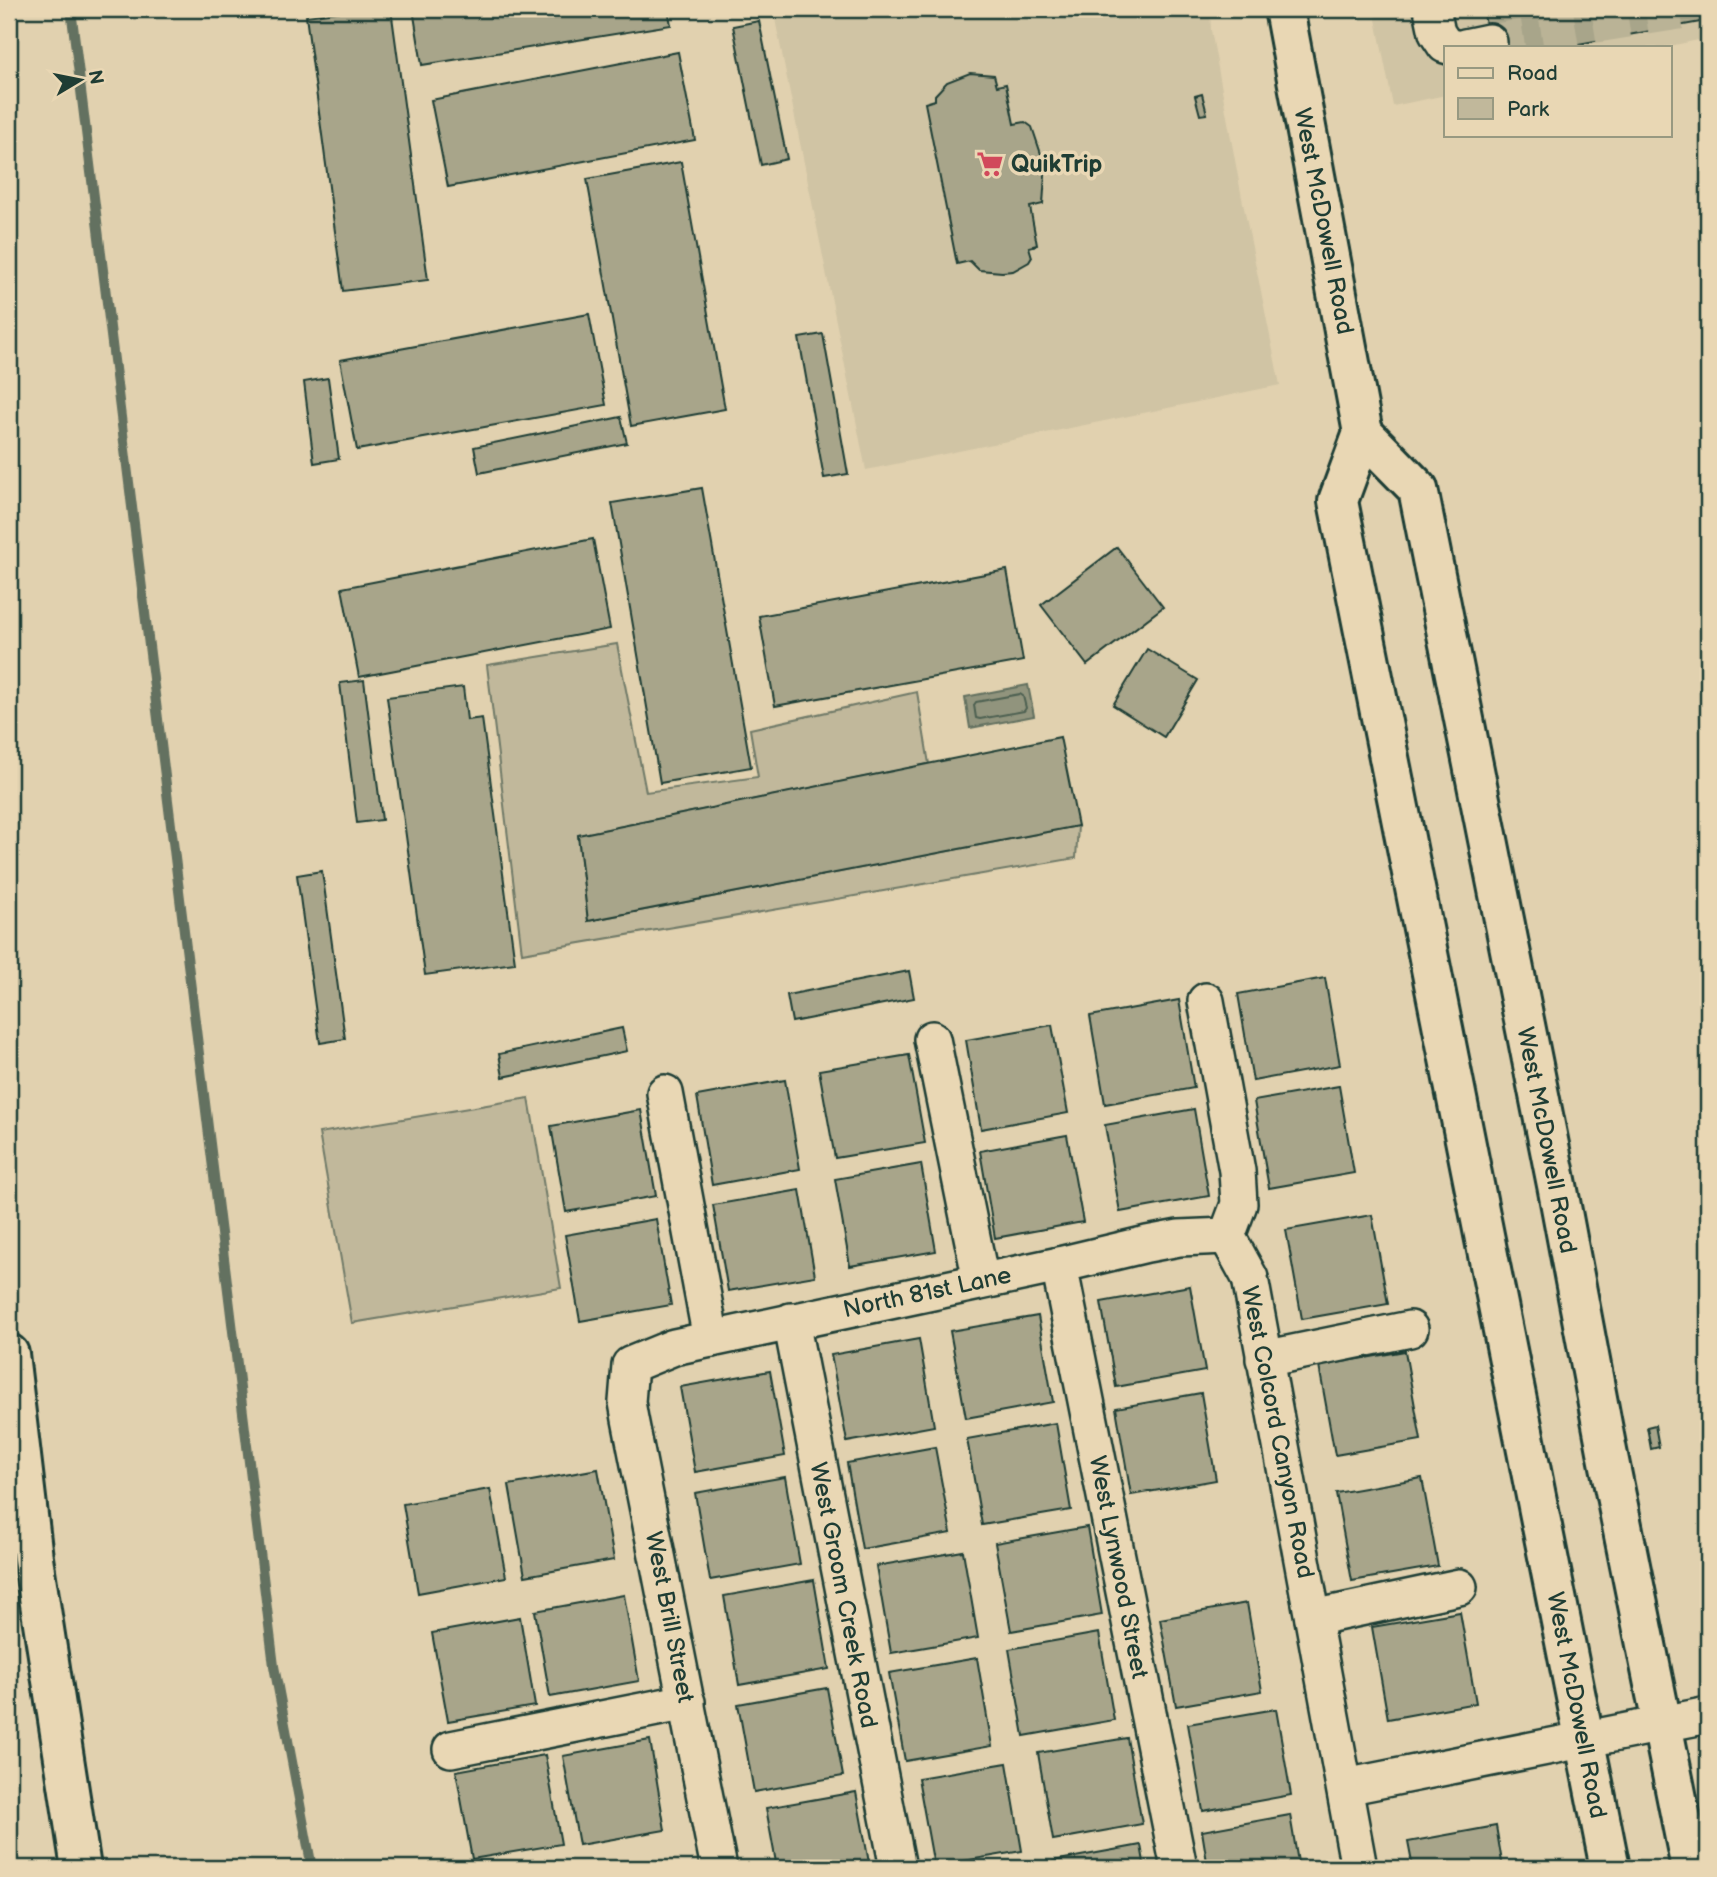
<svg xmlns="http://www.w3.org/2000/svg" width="1717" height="1877" font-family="'Balsamiq Sans',sans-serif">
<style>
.built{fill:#d0c4a4}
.green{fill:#c1b89b;stroke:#707a68;stroke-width:2}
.water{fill:#91947d;stroke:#637160;stroke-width:2}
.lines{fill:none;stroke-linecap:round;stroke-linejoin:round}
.shore{stroke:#4d6051;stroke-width:2}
.stream{stroke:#637160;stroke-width:10}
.building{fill:#a8a58a;stroke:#1f3d34;stroke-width:2}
.minor-tunnel{stroke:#bab396;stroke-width:35;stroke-dasharray:35 18;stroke-linecap:butt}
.minor-casing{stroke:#1f3d34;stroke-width:40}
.major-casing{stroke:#1f3d34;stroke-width:44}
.highway-casing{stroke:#1f3d34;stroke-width:44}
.minor{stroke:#e9d7b4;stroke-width:35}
.major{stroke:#e9d7b4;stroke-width:38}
.highway{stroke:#e9d7b4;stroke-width:38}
.labels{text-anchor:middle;stroke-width:7;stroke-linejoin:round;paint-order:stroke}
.poi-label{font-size:24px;font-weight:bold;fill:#1f3d34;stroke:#e9d7b4;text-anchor:start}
.street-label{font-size:24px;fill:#1f3d34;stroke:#e9d7b4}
</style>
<rect width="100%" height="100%" fill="#e1d1af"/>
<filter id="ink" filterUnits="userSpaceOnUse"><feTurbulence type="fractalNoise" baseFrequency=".0143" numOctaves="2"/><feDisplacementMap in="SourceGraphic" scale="14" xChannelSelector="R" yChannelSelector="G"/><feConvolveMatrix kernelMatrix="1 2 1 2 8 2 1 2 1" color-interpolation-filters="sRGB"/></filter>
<g filter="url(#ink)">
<g class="built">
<polygon points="773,9 1210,9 1211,30 1242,198 1280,385 866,470"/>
<polygon points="1374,9 1708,9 1708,38 1665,47 1446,47 1446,95 1393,106"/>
</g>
<g class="green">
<polygon points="617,644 646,792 758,777 750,729 917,692 929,764 578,835 588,921 1078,826 1076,858 522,953 487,665"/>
<polygon points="529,1098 561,1288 352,1323 319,1133"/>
</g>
<polygon class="water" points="1028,685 1034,716 970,728 965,697"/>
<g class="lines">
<polygon class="shore" points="1020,694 1023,696 1026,708 1024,711 980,719 976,718 974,705 976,702"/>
<polyline class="stream" points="71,9 274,1666 312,1868"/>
</g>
<g class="building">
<polygon points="360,9 391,9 428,280 343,291 306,16"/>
<polygon points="413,9 668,9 671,25 422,65"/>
<polygon points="1483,9 1704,9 1706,21 1562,47 1490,47"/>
<polygon points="759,21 787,159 761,165 733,26"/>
<polygon points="678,52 695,140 448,187 431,100"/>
<polygon points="970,73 994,75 997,86 1006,84 1014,124 1025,122 1032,127 1041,154 1045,175 1043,204 1030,207 1037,245 1029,247 1032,257 1029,262 1013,271 1002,272 979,270 970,261 957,264 925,103 935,100 935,95 947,82"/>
<polygon points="1202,94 1207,114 1200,115 1195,96"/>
<polygon points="681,162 725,409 631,426 587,179"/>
<polygon points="589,314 606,405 357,450 340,360"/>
<polygon points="823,334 848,474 824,478 799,338"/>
<polygon points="328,378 339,459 314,463 304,382"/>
<polygon points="621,417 627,443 479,473 474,447"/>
<polygon points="702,488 751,767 660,783 612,503"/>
<polygon points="593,539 610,629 359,677 342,588"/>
<polygon points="1117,547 1163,607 1087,665 1041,605"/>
<polygon points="1007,570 1023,661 775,706 759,616"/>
<polygon points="1147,649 1198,680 1164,737 1113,705"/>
<polygon points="364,680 382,820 357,823 340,683"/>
<polygon points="463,687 467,720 482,718 515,963 425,975 387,697"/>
<polygon points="1060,737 1078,826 588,921 578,835"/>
<polygon points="322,871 345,1039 320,1043 297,875"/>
<polygon points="909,971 914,998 792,1022 787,995"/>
<polygon points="1325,978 1340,1065 1253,1081 1238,994"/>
<polygon points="1179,1000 1194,1088 1105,1104 1090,1016"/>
<polygon points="1052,1025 1068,1113 981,1129 966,1040"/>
<polygon points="622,1028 627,1051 503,1077 499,1054"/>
<polygon points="909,1055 925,1143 835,1158 819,1070"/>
<polygon points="785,1080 800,1169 712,1185 697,1096"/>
<polygon points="1339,1086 1354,1173 1269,1188 1254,1101"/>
<polygon points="1194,1109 1209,1196 1120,1212 1105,1125"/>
<polygon points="641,1110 656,1196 566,1212 551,1126"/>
<polygon points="1067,1135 1083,1222 995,1238 980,1151"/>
<polygon points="921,1164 936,1251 850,1266 835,1179"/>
<polygon points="800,1190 815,1276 728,1291 713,1205"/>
<polygon points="1372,1215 1388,1304 1302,1319 1286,1230"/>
<polygon points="656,1219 671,1305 580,1321 565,1235"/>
<polygon points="1190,1286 1205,1371 1116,1387 1101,1302"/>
<polygon points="1038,1316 1053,1402 966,1418 950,1331"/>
<polygon points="919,1339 934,1426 847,1442 831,1355"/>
<polygon points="1405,1351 1421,1440 1335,1455 1319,1366"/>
<polygon points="770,1371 785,1456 695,1472 680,1387"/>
<polygon points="1201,1393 1216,1480 1131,1495 1116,1408"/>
<polygon points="1056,1423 1071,1510 982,1525 967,1439"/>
<polygon points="1655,1425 1659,1447 1651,1449 1647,1427"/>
<polygon points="935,1447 951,1533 862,1549 847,1463"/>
<polygon points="598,1469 614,1560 525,1576 509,1485"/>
<polygon points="785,1477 800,1564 710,1580 695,1493"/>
<polygon points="1422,1478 1438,1566 1352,1581 1336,1493"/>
<polygon points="490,1489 506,1577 418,1593 403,1504"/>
<polygon points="1087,1527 1102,1615 1011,1631 995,1543"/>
<polygon points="963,1551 978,1638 891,1653 876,1566"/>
<polygon points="814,1580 829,1669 739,1685 724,1596"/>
<polygon points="624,1595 639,1681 550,1697 535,1611"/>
<polygon points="1247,1603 1262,1691 1176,1706 1160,1619"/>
<polygon points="1460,1612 1476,1703 1388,1719 1372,1627"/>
<polygon points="520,1617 535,1706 448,1721 432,1633"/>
<polygon points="1099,1633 1114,1720 1024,1736 1009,1649"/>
<polygon points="977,1658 992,1746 905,1761 889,1673"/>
<polygon points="827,1688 843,1776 754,1792 738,1704"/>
<polygon points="1276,1709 1291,1795 1203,1811 1188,1724"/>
<polygon points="1127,1738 1142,1824 1053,1840 1038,1753"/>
<polygon points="650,1740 665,1830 579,1845 563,1756"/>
<polygon points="545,1755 561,1844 472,1859 456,1771"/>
<polygon points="1007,1763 1022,1851 934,1866 918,1778"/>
<polygon points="856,1792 870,1868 777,1868 766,1808"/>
<polygon points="1290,1815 1299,1868 1208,1868 1202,1831"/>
<polygon points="1496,1826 1503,1868 1413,1868 1408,1842"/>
<polygon points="1141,1845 1145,1868 1054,1868 1053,1861"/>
</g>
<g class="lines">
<polyline class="minor-tunnel" points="1489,42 1698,9"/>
<g class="minor-casing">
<g id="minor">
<polyline points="1432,9 1437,33 1445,45 1452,47"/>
<polyline points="1465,47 1489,42"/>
<polyline points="1206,1001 1237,1171 1239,1204 1227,1236 1250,1278 1359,1868"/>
<polyline points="932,1039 981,1281"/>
<polyline points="665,1093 711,1339"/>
<polyline points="1059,1265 1179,1868"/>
<polyline points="791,1321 898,1868"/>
<polyline points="1264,1359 1410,1329"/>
<polyline points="1313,1618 1459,1587"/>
<polyline points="451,1749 687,1702"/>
<polyline points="1345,1787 1708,1715"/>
<polyline points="719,1868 630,1419 627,1402 630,1365 674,1347 1059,1265 1147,1244 1179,1238 1227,1236"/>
</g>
</g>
<g class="major-casing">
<g id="major">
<polyline points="1284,9 1363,433 1338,501 1610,1868"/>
<polyline points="1363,433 1418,489 1557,1185 1607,1451 1691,1868"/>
</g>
</g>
<g class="highway-casing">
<polyline id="highway" points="9,1354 33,1558 81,1868"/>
</g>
<use href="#minor" class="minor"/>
<use href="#major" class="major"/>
<use href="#highway" class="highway"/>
</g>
</g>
<defs>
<g id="supermarket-bare" transform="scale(2.1)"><path d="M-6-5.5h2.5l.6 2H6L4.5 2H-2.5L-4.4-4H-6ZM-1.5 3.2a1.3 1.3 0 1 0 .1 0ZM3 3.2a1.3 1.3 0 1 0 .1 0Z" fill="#d1495b" stroke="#e9d7b4" stroke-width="2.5" paint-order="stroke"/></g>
</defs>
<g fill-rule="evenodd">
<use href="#supermarket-bare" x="990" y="164"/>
</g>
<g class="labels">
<g class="poi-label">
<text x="1011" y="172">QuikTrip</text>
</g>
<g class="street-label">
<text transform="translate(1324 221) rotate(79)" y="8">West McDowell Road</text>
<text transform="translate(1547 1140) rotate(79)" y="8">West McDowell Road</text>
<text transform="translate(927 1292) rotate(-12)" y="8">North 81st Lane</text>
<text transform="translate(1278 1432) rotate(79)" y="8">West Colcord Canyon Road</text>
<text transform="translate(1119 1567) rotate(79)" y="8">West Lynwood Street</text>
<text transform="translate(844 1595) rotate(79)" y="8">West Groom Creek Road</text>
<text transform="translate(670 1617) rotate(79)" y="8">West Brill Street</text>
<text transform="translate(1577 1705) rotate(79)" y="8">West McDowell Road</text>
</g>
</g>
<rect width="1717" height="1877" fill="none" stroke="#e9d7b4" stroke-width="35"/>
<rect x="18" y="18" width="1682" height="1842" fill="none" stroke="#1f3d34" stroke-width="2.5" filter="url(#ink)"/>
<rect x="1444" y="46" width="228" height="91" fill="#e9d7b4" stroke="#989981" stroke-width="2"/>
<rect x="1458" y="68" width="35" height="10" fill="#e9d7b4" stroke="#989981" stroke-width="2"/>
<text x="1507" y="80" font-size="21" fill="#1f3d34">Road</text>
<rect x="1458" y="98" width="35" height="21" fill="#c1b89b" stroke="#989981" stroke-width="2"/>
<text x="1507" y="116" font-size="21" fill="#1f3d34">Park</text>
<g transform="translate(80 80) rotate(80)" stroke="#e9d7b4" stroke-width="5" paint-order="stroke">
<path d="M0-5L12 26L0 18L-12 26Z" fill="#1f3d34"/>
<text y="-10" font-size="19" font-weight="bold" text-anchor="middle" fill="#1f3d34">N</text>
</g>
</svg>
